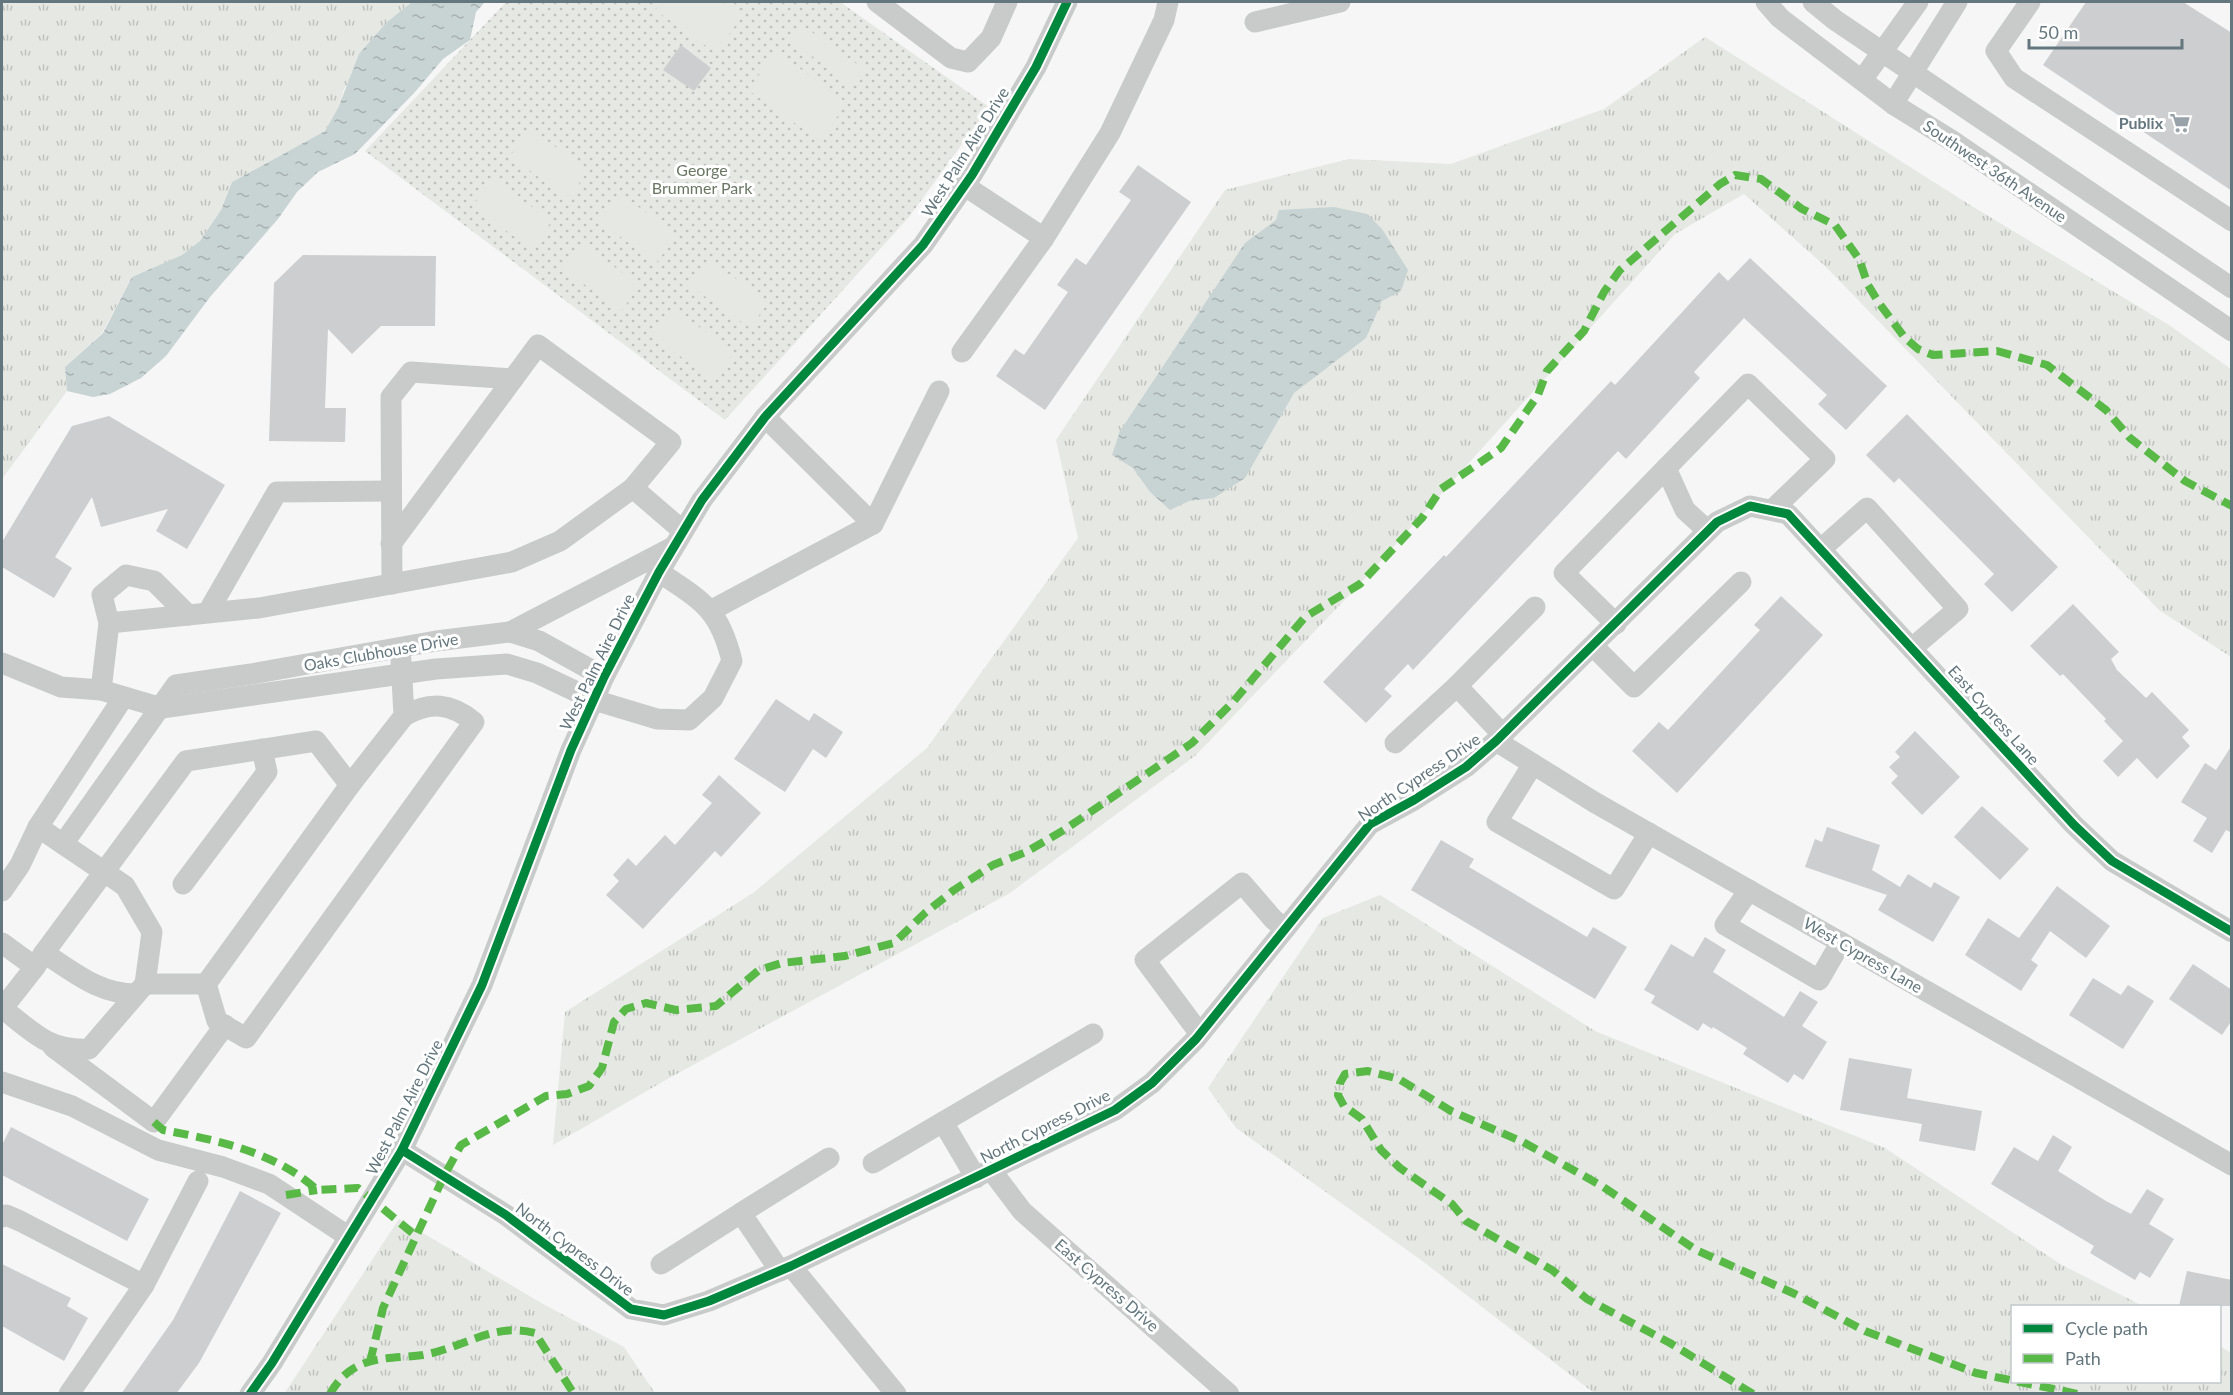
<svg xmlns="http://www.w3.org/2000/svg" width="2233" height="1395" font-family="Lato,sans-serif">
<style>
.grass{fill:url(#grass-tufts)}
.park{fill:url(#park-dots)}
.pitch{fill:#e6e8e3}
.water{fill:url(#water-ripples)}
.building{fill:#cdcecf}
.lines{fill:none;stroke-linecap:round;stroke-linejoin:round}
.minor{stroke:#c9cbcb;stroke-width:21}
.quiet{stroke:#58b947;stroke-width:8;stroke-dasharray:15 8;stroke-linecap:butt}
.cycleway-casing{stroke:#fff;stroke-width:13}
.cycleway{stroke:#00873e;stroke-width:9}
.labels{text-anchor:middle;stroke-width:6;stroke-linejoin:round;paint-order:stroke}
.poi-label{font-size:16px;font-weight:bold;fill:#64777e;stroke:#fff;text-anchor:end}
.street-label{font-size:16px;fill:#64777e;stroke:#fff}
.park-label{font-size:16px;fill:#697763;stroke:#fff}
</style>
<defs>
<pattern id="grass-tufts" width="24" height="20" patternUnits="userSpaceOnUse" patternTransform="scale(1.5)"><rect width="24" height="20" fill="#e6e8e3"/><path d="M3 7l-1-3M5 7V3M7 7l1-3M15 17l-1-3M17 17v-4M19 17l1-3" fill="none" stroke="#bec1bd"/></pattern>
<pattern id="park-dots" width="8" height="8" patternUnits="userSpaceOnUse" patternTransform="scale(1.5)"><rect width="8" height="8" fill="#e6e8e3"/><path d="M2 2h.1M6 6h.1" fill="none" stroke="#bec1bd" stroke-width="1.8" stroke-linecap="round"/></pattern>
<pattern id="water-ripples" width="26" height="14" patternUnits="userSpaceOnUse" patternTransform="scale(1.5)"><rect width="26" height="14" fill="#c8d3d4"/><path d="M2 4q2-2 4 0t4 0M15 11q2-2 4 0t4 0" fill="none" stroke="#a6b0b1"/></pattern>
</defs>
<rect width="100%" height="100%" fill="#f6f6f6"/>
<g class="grass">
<polygon points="2,2 412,2 387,22 344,89 338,108 325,131 232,182 221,210 200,241 182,255 132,277 102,333 65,367 67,391 2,479"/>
<polygon points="1705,37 1970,205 2169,325 2231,369 2231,657 2159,610 1825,266 1744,194 1675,234 1360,584 1195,756 1010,893 671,1077 553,1145 565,1012 753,893 927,748 1078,538 1056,440 1225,190 1349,159 1451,164 1604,109"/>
<polygon points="1380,895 1595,1031 1885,1148 2062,1265 2143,1306 2012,1306 2012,1382 2220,1382 2220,1346 2231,1353 2231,1393 1594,1393 1421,1260 1236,1128 1208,1088 1323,918"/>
<polygon points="399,1219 543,1304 624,1347 655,1393 284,1394"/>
</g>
<polygon class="park" points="506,2 840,2 989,107 909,217 725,420 365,151"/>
<g class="pitch">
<polygon points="662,2 722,2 742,16 716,53 655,10"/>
<polygon points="802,25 864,69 852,85 791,41"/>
<polygon points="776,51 847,103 820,141 748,90"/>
<polygon points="530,128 588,171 568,199 510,156"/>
<polygon points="492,179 552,221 532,249 472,207"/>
<polygon points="620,193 677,236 656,263 599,221"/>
<polygon points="583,243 640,286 621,311 563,269"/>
<polygon points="709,260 769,302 750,328 690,286"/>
<polygon points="673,308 734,352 713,380 652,336"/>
</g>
<g class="water">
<polygon points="412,2 485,2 476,12 470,40 443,59 415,92 355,154 318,172 297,192 278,219 210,297 166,356 141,378 110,394 93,397 67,391 65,367 103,333 132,277 182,255 200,241 221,210 232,182 325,131 338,108 359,54 387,22"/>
<polygon points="1334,207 1367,214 1382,229 1408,270 1401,291 1382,301 1366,338 1294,393 1245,478 1214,498 1189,501 1170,510 1150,492 1133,468 1112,455 1120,431 1245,243 1276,220 1279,210"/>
</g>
<g class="building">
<polygon points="2086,2 2183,2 2232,33 2232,191 2043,65"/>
<polygon points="681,45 711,68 694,91 663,70"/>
<polygon points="1138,165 1191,202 1045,410 996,376 1015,349 1024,355 1068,292 1057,285 1076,258 1086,265 1131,200 1119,192"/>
<polygon points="303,255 436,256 435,326 381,326 352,354 328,329 325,408 346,408 345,442 269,441 274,283"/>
<polygon points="1750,258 1887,386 1846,430 1818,404 1827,395 1744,318 1694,372 1700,378 1626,459 1618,451 1413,670 1408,664 1384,689 1392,696 1366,723 1323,682 1444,555 1446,557 1611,381 1615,385 1719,272 1728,281"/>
<polygon points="1907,414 2058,567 2012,612 1984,584 1994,574 1899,478 1894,483 1866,455"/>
<polygon points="109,416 225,485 187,549 156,531 168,509 101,527 92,497 55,557 72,568 54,598 2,567 2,542 72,426"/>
<polygon points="1781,596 1823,635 1677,793 1632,751 1659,722 1668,730 1760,630 1754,625"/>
<polygon points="2073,604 2119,652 2111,659 2117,670 2146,698 2152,692 2189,730 2182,737 2190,746 2157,779 2137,758 2118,777 2103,761 2123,741 2104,721 2106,719 2063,674 2060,676 2030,646"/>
<polygon points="776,699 809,721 814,713 843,732 826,758 813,749 785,792 734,759"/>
<polygon points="1915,731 1960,777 1922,815 1891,783 1898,776 1889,767 1900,757 1895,752"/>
<polygon points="2232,745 2232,833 2226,830 2212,853 2193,841 2207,818 2181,802 2205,763 2216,770"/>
<polygon points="719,775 761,813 721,857 715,851 643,929 606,895 619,881 613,875 628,858 636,866 665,835 675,845 712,803 702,795"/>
<polygon points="1982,806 2029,849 2000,880 1954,837"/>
<polygon points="1827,827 1880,845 1872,870 1900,887 1908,874 1931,888 1934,882 1960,897 1933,942 1878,910 1887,895 1805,867 1815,839 1822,842"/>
<polygon points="1441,840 1474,859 1469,867 1587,937 1593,927 1627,947 1595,999 1411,890"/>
<polygon points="2057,886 2110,926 2086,958 2050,931 2031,960 2038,965 2021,991 1965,955 1988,918 2019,938"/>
<polygon points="1705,937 1726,950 1713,972 1784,1017 1800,991 1818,1002 1802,1026 1827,1042 1803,1080 1794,1074 1788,1083 1743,1054 1747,1048 1713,1027 1712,1029 1703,1023 1698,1031 1651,1003 1655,996 1644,990 1671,944 1693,957"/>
<polygon points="2193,964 2232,990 2232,1020 2222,1035 2169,999"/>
<polygon points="2093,978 2121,995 2128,985 2154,1001 2123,1049 2069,1015"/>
<polygon points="1849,1058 1912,1069 1907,1098 1982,1111 1975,1151 1919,1141 1922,1124 1840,1110"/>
<polygon points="11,1127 149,1199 127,1241 2,1175 2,1145"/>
<polygon points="2053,1135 2072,1147 2058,1171 2106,1201 2131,1214 2147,1189 2164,1199 2149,1224 2174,1239 2150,1278 2140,1272 2135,1280 2090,1253 2094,1246 1991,1184 2014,1147 2038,1161"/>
<polygon points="240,1191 281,1213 199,1363 176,1394 121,1394 173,1320"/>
<polygon points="2,1264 71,1298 67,1306 88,1318 64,1361 2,1326"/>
<polygon points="2187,1271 2232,1280 2232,1306 2179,1306"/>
</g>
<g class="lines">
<g class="minor">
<polyline points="877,2 951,58 968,62 991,38 1007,2"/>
<polyline points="1766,2 1780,18 1893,104 1951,140 2232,331"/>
<polyline points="1813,2 1835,20 2232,288"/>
<polyline points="2030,2 1996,51 2014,78 2232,221"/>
<polyline points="1255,22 1340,2"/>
<polyline points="1862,80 1918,2"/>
<polyline points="1893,104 1957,2"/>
<polyline points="1044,238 1110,133 1164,20 1168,2"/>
<polyline points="962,352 1044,238 965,186"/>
<polyline points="765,417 873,524"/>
<polyline points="1666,468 1685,510 1708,531"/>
<polyline points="391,544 513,379"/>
<polyline points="1821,549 1867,508 1958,609 1912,648"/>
<polyline points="392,584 391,397 411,372 513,379 538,345 671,442 633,488"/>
<polyline points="710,611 873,524 939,391"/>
<polyline points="208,612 277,492 391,491"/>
<polyline points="109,623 188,615"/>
<polyline points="1616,624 1564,573 1748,384 1825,459 1772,510"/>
<polyline points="510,632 673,547"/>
<polyline points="1593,646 1634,687 1741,582"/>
<path d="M2,663l59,24 40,3 61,18 274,-39 71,-5 30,9 57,27 63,19 32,1 24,-22 19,-37c-13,-53 -30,-60 -73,-89"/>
<polyline points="1457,686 1535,607"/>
<polyline points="101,690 109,623 102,595 126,575 154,581 188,615 259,608 512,562 560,541 633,488 683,531"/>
<polyline points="1496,741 1594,802 2232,1165"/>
<polyline points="1395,743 1457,686 1503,735"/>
<polyline points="1533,764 1497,822 1614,889 1649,833"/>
<polyline points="63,844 176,685 251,674 436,641 510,632 539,641 604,677"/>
<polyline points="183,884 267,772 262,749"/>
<polyline points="1749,890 1725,925 1819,980 1841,942"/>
<polyline points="2,891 20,865 38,827 123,698"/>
<polyline points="2,943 35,967 2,1009"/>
<polyline points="44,953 186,761 316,741 350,785 404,716 401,660"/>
<path d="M35,967l9,-14c31,20 55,41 92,41"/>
<polyline points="145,984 206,984"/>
<path d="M206,984l11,37 29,17 228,-316c-23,-19 -44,-21 -70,-6"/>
<polyline points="206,984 350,785"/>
<path d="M2,1008c31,24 46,43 87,41l56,-65 7,-52 -27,-46 -87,-59"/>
<polyline points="1200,1034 1145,960 1242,883 1273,919 1285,929"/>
<polyline points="53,1047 154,1122 225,1025"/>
<polyline points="2,1082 72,1106 158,1150 223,1167 269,1184 349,1237"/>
<polyline points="943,1122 1093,1034"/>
<polyline points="402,1150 506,1215 631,1309 664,1315 709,1301 791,1266 1115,1110 1152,1083 1196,1039 1370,824 1414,800 1466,767 1496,741 1717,522 1750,506 1788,514 2074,825 2112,861 2232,932"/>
<polyline points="873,1163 943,1122 976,1178"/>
<polyline points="991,1170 1022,1211 1229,1394"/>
<polyline points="741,1213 829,1158"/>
<polyline points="2,1217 6,1215 20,1221 144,1285"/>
<polyline points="661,1264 741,1213 780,1271"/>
<polyline points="791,1266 896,1394"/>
<polyline points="69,1394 144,1285 198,1181"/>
<polyline points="250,1394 272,1363 402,1150 482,985 571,750 604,677 659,572 702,500 765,417 923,245 972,175 1036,67 1067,2"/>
</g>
<g class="quiet">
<path d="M154,1122l9,8c53,10 113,22 154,60l41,-2 58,48"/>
<polyline points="286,1195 317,1190"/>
<polyline points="370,1362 383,1308 444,1176 461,1145 546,1096 567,1094 589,1086 602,1068 614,1022 626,1009 646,1003 676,1010 716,1006 759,970 782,963 845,956 894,943 925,913 954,890 993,865 1026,852 1064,830 1192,743 1233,702 1305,617 1360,584 1422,518 1441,489 1501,448 1538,395 1547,371 1584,331 1604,292 1620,270 1720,184 1735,175 1761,179 1802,209 1835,225 1859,259 1868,285 1879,303 1905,338 1918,349 1933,355 1997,351 2047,365 2106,410 2130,438 2185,481 2232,506"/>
<path d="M330,1394c7,-13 17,-23 30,-29 20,-9 42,-7 63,-10 40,-7 70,-33 112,-22l39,61"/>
<polyline points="1753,1394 1670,1343 1587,1299 1552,1270 1466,1221 1452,1204 1400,1168 1381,1150 1362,1119 1344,1106 1338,1095 1340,1083 1345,1074 1368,1071 1399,1079 1451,1111 1523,1142 1602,1186 1696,1250 1795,1294 1865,1331 1976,1373 2078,1394"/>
</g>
<g class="cycleway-casing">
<g id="cycleway">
<polyline points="402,1150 506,1215 631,1309 664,1315 709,1301 791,1266 1115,1110 1152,1083 1196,1039 1370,824 1414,800 1466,767 1496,741 1717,522 1750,506 1788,514 2074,825 2112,861 2232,932"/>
<polyline points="250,1394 272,1363 402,1150 482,985 571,750 604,677 659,572 702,500 765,417 923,245 972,175 1036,67 1067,2"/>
</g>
</g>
<use href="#cycleway" class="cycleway"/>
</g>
<defs>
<g id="supermarket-bare" transform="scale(1.62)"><path d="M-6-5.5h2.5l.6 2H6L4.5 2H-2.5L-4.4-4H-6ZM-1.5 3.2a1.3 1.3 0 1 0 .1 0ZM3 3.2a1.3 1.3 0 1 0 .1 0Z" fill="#97a3a8" stroke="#fff" stroke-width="2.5" paint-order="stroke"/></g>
</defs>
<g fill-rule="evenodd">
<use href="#supermarket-bare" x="2180" y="123"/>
</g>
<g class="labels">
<g class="poi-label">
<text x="2163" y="129">Publix</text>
</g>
<g class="street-label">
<text transform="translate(965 152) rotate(-58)" y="6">West Palm Aire Drive</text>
<text transform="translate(1995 171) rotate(34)" y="6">Southwest 36th Avenue</text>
<text transform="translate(381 652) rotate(-10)" y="6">Oaks Clubhouse Drive</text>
<text transform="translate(597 662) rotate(-64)" y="6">West Palm Aire Drive</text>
<text transform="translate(1994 715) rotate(48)" y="6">East Cypress Lane</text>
<text transform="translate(1419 777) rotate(-34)" y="6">North Cypress Drive</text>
<text transform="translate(1863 955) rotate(30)" y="6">West Cypress Lane</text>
<text transform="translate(404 1107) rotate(-63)" y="6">West Palm Aire Drive</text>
<text transform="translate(1045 1126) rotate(-27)" y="6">North Cypress Drive</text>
<text transform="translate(575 1249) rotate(37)" y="6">North Cypress Drive</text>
<text transform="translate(1107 1285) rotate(41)" y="6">East Cypress Drive</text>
</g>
<g class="park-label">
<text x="702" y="176">George<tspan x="702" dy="18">Brummer Park</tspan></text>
</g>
</g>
<rect width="2233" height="1395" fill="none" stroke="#64777e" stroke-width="6"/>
<rect x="2011" y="1305" width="210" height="78" fill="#ffffff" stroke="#c1c9cb" stroke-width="1.5"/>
<rect x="2023" y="1324" width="30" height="9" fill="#00873e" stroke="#c1c9cb" stroke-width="1.5"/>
<text x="2065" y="1335" font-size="18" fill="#64777e">Cycle path</text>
<rect x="2023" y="1354" width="30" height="9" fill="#58b947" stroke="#c1c9cb" stroke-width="1.5"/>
<text x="2065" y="1365" font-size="18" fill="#64777e">Path</text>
<path d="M2029 39v9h153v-9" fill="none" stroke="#64777e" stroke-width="3"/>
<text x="2038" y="39" font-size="18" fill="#64777e" stroke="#ffffff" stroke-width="4.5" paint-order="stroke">50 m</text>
</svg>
